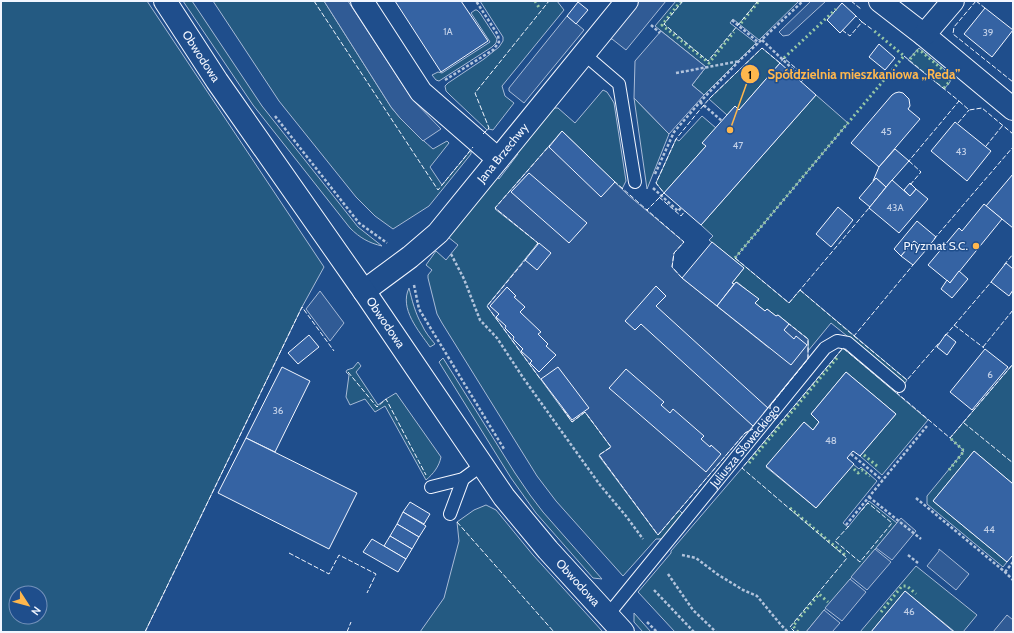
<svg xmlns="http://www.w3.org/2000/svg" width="1014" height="633" font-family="Cabin,sans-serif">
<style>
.green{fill:#245a82;stroke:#a8bbd7;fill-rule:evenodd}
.parking{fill:#305b95;stroke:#a8bbd7}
.building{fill:#3563a3;stroke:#f2f6ff}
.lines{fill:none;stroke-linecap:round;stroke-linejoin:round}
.service-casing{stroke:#f2f6ff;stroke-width:14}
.minor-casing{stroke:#f2f6ff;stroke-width:24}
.secondary-casing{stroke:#f2f6ff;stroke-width:24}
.path{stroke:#b3c4dc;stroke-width:2.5;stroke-dasharray:3 2;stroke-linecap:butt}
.service{stroke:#1f4e8c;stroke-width:12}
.minor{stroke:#1f4e8c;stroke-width:22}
.secondary{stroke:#1f4e8c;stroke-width:22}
.hedge{stroke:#97c8a6;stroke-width:3;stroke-dasharray:2 3;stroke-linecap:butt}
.fence{stroke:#f2f6ff;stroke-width:1;stroke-dasharray:5 2;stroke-linecap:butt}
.poi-dot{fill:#ffb74d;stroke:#1f4e8c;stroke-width:1.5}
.labels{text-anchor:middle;stroke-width:3;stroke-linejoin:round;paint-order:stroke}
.number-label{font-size:10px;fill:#c3d1e8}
.street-label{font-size:12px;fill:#f2f6ff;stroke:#1f4e8c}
.poi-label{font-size:12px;fill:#f2f6ff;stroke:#1f4e8c;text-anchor:end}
.leader{fill:none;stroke:#ffb74d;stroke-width:1.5}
.callout-dot{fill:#ffb74d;stroke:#1f4e8c;stroke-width:1.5}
.mark-label{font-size:12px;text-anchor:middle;font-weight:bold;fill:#111}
.callout-label{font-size:13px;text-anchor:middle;font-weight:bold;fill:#ffb74d;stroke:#1f4e8c;stroke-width:3;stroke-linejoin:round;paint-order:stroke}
</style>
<rect width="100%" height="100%" fill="#1f4e8c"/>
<g class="green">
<path d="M1,1h146l177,266 -22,40 -157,325h-144zM16,593h24v24h-24z"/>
<path d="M183,1h9l70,105 96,121 24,19c-13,-3 -22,-8 -32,-18l-97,-123z"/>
<path d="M213,1h111l67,106c13,16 27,29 42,42l14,-8 2,2 -19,24 12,18 29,-35v4l-42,52 -36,23 -18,-13 -19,-19 -77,-96z"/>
<polygon points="480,1 557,1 564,10 502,86 505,96 514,103 493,130 489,129 487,130 451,96 446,91 445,86 448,83 484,59 499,47 503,41 503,37"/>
<polygon points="676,1 799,1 759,40 733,19 730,23 756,43 704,95 692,85 706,67 655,26"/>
<polygon points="475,10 477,10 480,13 497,39 496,43 492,47 439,81 436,80 432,75 438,72 442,73 490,42 471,13"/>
<polygon points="762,48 780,63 739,110 735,106 727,115 709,99"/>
<polygon points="919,48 951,75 950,82 944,89 908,60"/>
<polygon points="603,90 607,92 611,98 614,103 626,181 622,189 562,132 495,209 538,243 488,306 572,422 585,412 611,447 599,456 658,535 679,510 684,515 663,539 656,539 623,576 556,501 537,476 442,323 437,314 428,278 428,275 432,270 426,265 436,251 446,260 458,245 448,237 497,177 499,179 518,154 517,153 552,108 558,108 575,123"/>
<polygon points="816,95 848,123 735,258 789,303 800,290 907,380 905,383 831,323 808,351 808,339 778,315 776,316 767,309 765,311 755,303 758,299 737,282 734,284 732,283 744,268 709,240 713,236 701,225"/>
<polygon points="634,98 669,134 647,189"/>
<polygon points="702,116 716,128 703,143 706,146 664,193 656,183 676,139 679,141"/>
<path d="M409,288c3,12 6,25 13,37 3,7 8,13 13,19l-5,3c-11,-16 -31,-38 -21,-59z"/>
<polygon points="843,348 928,420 882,475 860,456 896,414 846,372 811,414 819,422 813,430 804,422 766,467 816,508 853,464 859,469 861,467 877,481 843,523 848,527 869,501 897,523 806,632 675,632 638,592 671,553 671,551 742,468"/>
<polygon points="443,358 515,473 530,495 543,512 602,579 593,578 536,513 511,478 439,362"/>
<path d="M358,362l3,4 -5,6 22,33 8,-6 10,-6 45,64c-2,10 -8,17 -15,23l-41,-74 -10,6 -10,-13 -15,6 -4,-8 3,-22 -3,-3 1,-2 6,-2z"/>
<polygon points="1013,364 1013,484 974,451 933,501 1007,562 1003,567 927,504 927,496 964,451 950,438"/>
<polygon points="486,505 496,510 533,555 603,632 420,632 444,598 459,541 457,522 474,510"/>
<polygon points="916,566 977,615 963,632 955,632 905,591 871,632 860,632"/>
<polygon points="634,613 651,632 643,632 634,622"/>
</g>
<g class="parking">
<polygon points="324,1 348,1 412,99 441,129 423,141 400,118 391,107"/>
<polygon points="639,1 666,1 626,50 612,39 608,39"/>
<polygon points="811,1 826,1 789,35 783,36 779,32"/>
<polygon points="567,16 584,30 524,103 509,91 509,88"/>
<polygon points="661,31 706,67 692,85 704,95 669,134 634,98 635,61"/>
<polygon points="562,131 628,195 684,242 674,253 672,267 682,278 769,348 789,324 808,339 808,359 770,405 770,410 754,428 745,433 658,535 599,455 611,447 585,412 572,422 487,306 538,243 495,208"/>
<polygon points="320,291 344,323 330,341 306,309"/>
<polygon points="901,518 916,531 892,560 876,548"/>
<polygon points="875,549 891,562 867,590 851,577"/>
<polygon points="939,549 969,574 956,590 927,566 939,551"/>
<polygon points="850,579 866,592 842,621 825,608"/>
<polygon points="824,610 840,623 832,632 806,632"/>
<polygon points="1007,615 1013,620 1013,632 993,632"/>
</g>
<g class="building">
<polygon points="395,1 461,1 488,41 441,72"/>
<polygon points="578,2 588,10 576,24 567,16"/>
<polygon points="842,3 856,16 840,33 827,20"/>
<polygon points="985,8 1013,30 992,57 964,34"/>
<polygon points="879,44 895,58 885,70 869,57"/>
<polygon points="780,63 816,95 701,225 664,193 706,146 702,143 735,106 739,110"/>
<polygon points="899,92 903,93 909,99 910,106 908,109 920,119 879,167 851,143 892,95 895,93"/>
<polygon points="955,122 991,151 967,181 931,151"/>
<polygon points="562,131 615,182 601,197 549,147"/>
<polygon points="895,149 909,161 886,187 876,178 873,181 879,167"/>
<polygon points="529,173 587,223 569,243 511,192"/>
<polygon points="1013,174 1013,228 986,206"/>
<polygon points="876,178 886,187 870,207 859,198"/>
<polygon points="892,180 910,196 916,189 928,199 899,233 869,208"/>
<polygon points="910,183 916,189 910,196 904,190"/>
<polygon points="984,204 1002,219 950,283 928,265 959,228 962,231"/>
<polygon points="838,207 853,220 831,247 816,234"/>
<polygon points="917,221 936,237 926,250 914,241 901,256 894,249"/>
<polygon points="914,241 926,250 913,265 901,256"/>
<polygon points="712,242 744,268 732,283 734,284 717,306 682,278"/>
<polygon points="539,243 551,253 537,270 525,260"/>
<polygon points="1006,263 1013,269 1013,290 1009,296 991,282"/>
<polygon points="959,271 968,279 952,298 941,289 947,280 950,283"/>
<polygon points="736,282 759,299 755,303 765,311 767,309 776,316 778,315 789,324 784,330 794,339 796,336 807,345 791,365 717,306"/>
<polygon points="656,286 666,296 656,306 769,409 753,426 641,324 635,330 625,321"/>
<polygon points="507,287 516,296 514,297 525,307 520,312 541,332 538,334 548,344 546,346 556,355 539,372 530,363 532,361 521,351 523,349 513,339 514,337 505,328 506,326 496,317 499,314 490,306"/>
<polygon points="946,334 956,342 947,355 937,347"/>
<polygon points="309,335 319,347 298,364 288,353"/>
<polygon points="985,349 1008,367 972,410 950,392"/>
<polygon points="282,367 310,381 275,452 246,438"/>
<polygon points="558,367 589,408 572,420 541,379"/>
<polygon points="626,369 664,402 661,405 670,413 673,409 704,436 701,439 710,447 711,445 721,454 706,472 609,388"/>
<polygon points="846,372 896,414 860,456 853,451 847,458 854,464 816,508 766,466 804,422 813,430 819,422 811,414"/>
<polygon points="246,438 357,493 329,549 218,493"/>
<polygon points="974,451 1013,484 1013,557 1012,556 1007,562 933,501"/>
<polygon points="410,502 430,514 424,524 403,512"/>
<polygon points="403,512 426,526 419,537 397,524"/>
<polygon points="397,524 419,537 412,549 390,536"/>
<polygon points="390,536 412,549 406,559 384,546"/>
<polygon points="372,539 406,559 398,572 363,552"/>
<polygon points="905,591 954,632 871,632"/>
</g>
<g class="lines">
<g class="service-casing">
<g id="service">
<polyline points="584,54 619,84 635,182"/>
<polyline points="431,487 463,479 482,465"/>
<polyline points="450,514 463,479"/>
<path id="s1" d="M607,616l218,-268 12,-7 11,2 51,43"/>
</g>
</g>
<g class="minor-casing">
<g id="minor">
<polyline points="362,1 421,92 498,159"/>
<polyline points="880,1 924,35 1013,109"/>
<polyline points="924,35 953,1"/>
<path id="s2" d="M364,291l46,-34 28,-24 189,-232"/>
</g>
</g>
<g class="secondary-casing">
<g id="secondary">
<path id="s3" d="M165,1l52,80 147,210 140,206 44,53 75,82"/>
</g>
</g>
<g class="path">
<polyline points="732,20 759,43"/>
<polyline points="651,25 660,33"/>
<polyline points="762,40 800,76 797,79"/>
<polyline points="676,73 740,61"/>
<polyline points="445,80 493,50 499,42 498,35 476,1"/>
<polyline points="700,102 722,121"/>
<polyline points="275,116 359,223 387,243"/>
<polyline points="655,174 674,132 700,102 740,60 803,1"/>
<polyline points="653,188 678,211 681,208"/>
<polyline points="451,254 464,279 480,320 497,338 524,379 600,485 626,516 643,539"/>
<polyline points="414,285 419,309 504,449"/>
<polyline points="851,454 882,480"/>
<polyline points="869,497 921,539"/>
<polyline points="916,498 1005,572 1013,580"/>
<polyline points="846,525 927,426"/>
<polyline points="682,555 696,558 717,574 743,590 757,596 781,625 788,632"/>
<polyline points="908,555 918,563"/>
<polyline points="1005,572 1013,562"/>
<polyline points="668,574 693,610 716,632"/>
<polyline points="654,590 694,632"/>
<polyline points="647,622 657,632"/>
</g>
<use href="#service" class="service"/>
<use href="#minor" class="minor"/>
<use href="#secondary" class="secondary"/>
<g class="hedge">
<polyline points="535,1 540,9"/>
<polyline points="681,1 662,25 709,63 734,32"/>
<polyline points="741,23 759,1"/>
<polyline points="784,58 836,9"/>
<polyline points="910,59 917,51 921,51 949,75 950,81 944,88"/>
<polyline points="735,258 904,56 873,30"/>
<polyline points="864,455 877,466"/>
<polyline points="749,463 837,358"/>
<polyline points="854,469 858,473 862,470 870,476"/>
<polyline points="949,470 964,451 950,438"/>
<polyline points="790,508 845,555"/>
<polyline points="881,612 902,586 907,586 916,594"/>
<polyline points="798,632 793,626 819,594 828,602"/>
</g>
<g class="fence">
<polyline points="314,1 438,190 473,147"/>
<polyline points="683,1 664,24 708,61 758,1"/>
<polyline points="851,1 861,9"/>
<polyline points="976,1 954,27 953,34 1013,82"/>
<polyline points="976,1 985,8"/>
<polyline points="1011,1 1013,3"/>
<polyline points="862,22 873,30"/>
<polyline points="842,30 850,36 862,22 856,16"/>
<polyline points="904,56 959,101 908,162"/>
<polyline points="959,101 969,110 982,108 1013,134"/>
<polyline points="958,123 969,110"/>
<polyline points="483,134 489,128 475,93 549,1"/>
<polyline points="986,146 1003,125"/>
<polyline points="909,161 921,172 910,185"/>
<polyline points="614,181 647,210"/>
<polyline points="659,197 681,216 685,211"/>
<polyline points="934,239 1013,147"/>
<polyline points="537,245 538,243 495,208 550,145"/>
<polyline points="527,258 487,306 541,380"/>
<polyline points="735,258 789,303 869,208"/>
<polyline points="1004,265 1013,254"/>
<polyline points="682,278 672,267 674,253 684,242 647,210 664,193 656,183 676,139 698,112 709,99 762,48 780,63 784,58 806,77 801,82"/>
<polyline points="800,290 854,336 913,265"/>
<polyline points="954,325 984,348"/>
<polyline points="854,336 907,380 939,343"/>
<polyline points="945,336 992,281"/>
<polyline points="983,347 1013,310"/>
<polyline points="348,372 377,407 386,399 426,475"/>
<polyline points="898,392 897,393 950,438 1013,364"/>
<polyline points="563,409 572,422 585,412 611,447 599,455 658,535 745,433 753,429"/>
<polyline points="770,409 770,406 808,359 808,339 789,324"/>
<polyline points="964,423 1013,463"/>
<polyline points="457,522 554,632"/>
<polyline points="849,526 835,541 860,562 892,523 868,503 861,511"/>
<polyline points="289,553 329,574 339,555 376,574 367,593"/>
<polyline points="145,632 302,307 334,351"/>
<polyline points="347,632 351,622"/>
<polyline points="795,632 790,627 847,558 742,468 843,348 897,393"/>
</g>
</g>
<circle class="poi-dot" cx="976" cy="246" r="4"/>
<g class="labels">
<g class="number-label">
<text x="448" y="35">1A</text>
<text x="988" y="36">39</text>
<text x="886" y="135">45</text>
<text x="738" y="149">47</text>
<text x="961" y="155">43</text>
<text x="895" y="211">43A</text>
<text x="990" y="378">6</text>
<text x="278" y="414">36</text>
<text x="831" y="444">48</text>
<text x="989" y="533">44</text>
<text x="909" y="615">46</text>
</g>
<g class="street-label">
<text dy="4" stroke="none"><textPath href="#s3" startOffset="66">Obwodowa</textPath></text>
<text dy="4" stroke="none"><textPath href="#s2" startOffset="197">Jana Brzechwy</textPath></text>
<text dy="4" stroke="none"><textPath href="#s3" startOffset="390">Obwodowa</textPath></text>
<text dy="4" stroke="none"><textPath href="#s1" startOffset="219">Juliusza Słowackiego</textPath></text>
<text dy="4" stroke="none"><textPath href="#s3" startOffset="714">Obwodowa</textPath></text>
</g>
<g class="poi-label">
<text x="968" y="250">Pryzmat S.C.</text>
</g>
</g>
<path class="leader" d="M730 130L750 74"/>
<g class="callout-dot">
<circle cx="730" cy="130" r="4"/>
<circle cx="750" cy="74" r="10"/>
</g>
<g class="mark-label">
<text x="750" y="79">1</text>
</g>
<g class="callout-label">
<text x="864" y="79">Spółdzielnia mieszkaniowa „Reda”</text>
</g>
<rect width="1014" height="633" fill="none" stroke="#f2f6ff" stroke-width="4"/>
<g transform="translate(28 605) rotate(126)"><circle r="19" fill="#1f4e8c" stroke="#7391ba"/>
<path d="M0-3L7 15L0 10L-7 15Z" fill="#ffb74d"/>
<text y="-6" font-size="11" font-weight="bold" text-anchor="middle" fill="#f2f6ff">N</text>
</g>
</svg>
